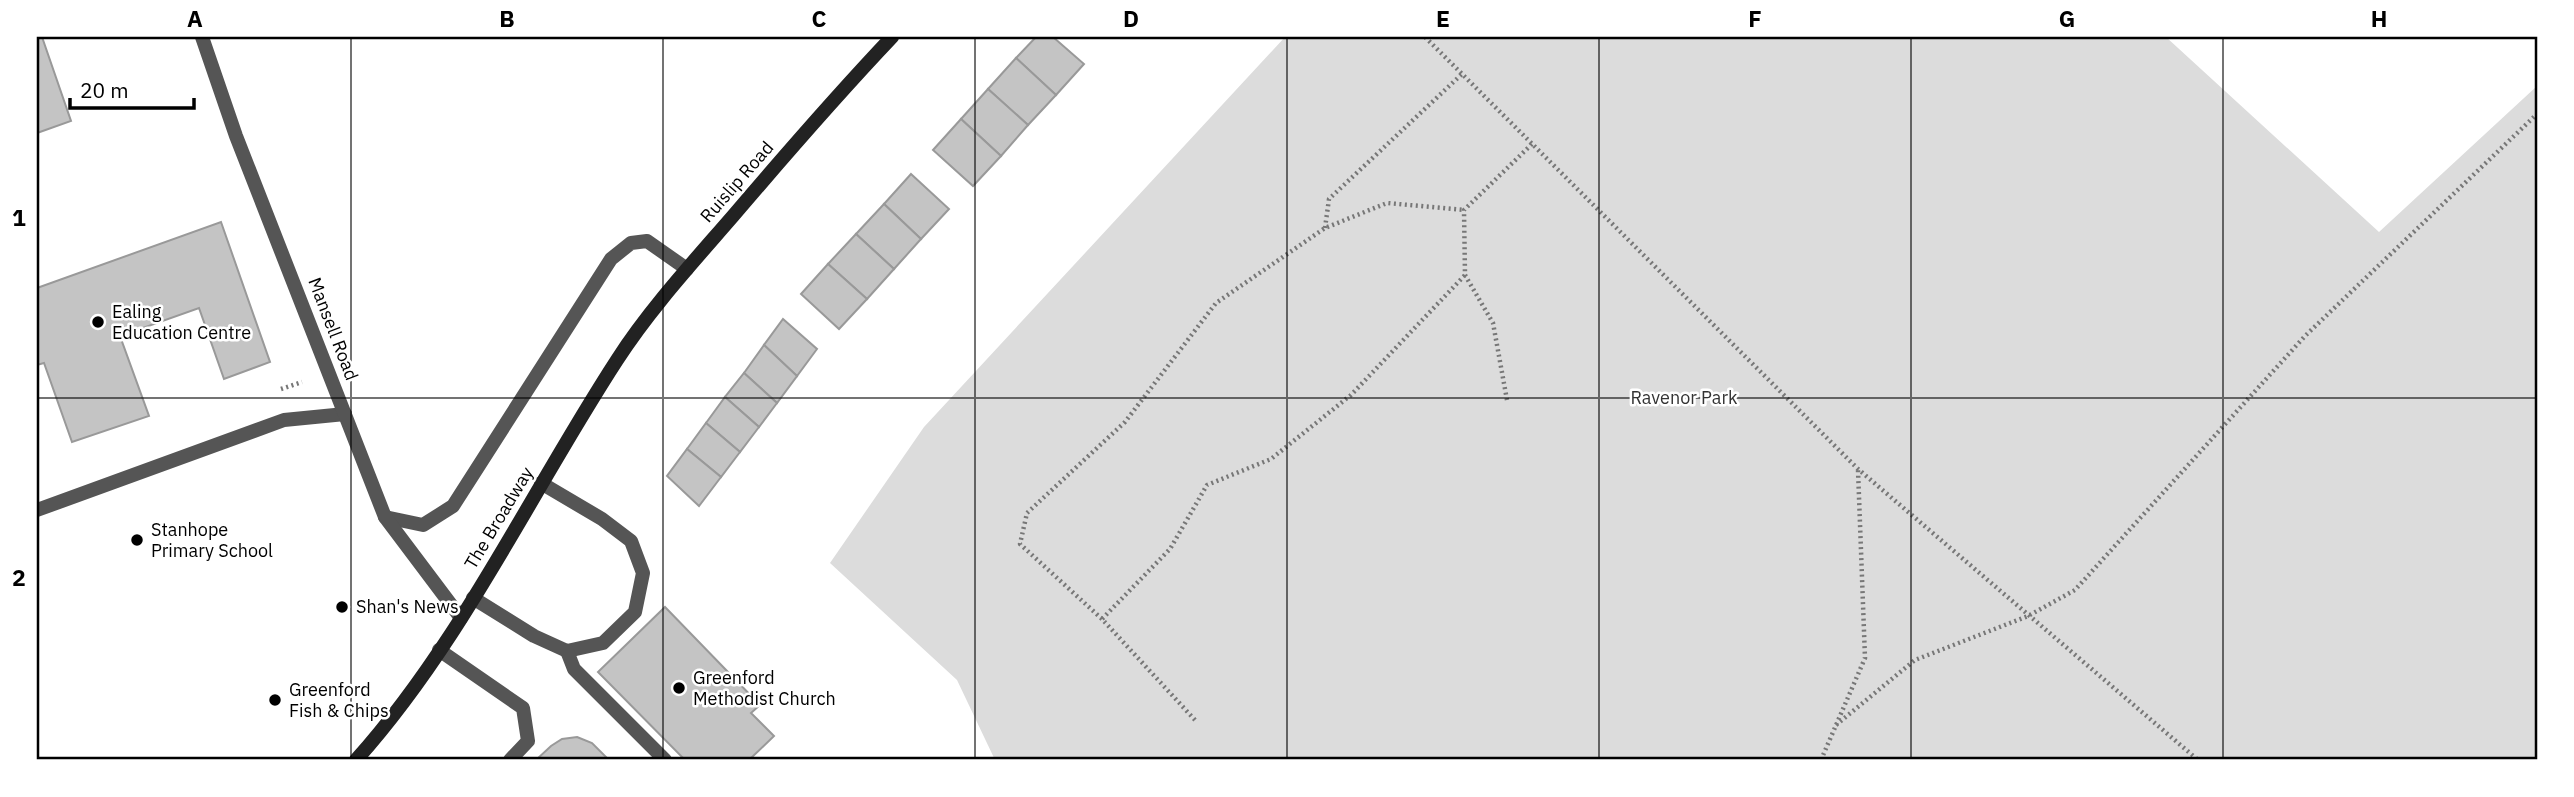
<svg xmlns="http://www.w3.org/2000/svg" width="2574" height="797" font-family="'IBM Plex Sans',sans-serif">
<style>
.green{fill:#dcdcdc}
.building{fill:#c4c4c4;stroke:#999;stroke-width:2}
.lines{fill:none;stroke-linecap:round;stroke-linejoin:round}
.path{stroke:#777;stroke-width:4.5;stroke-dasharray:2 3.5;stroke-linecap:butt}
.service{stroke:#555;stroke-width:14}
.minor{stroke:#555;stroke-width:14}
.secondary{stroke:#222;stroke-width:14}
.grid{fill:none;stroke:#000;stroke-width:2;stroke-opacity:0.55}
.poi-dot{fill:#000;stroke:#fff;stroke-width:2.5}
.labels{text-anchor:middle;stroke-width:5;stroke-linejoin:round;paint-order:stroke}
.street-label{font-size:18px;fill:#000;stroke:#fff}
.poi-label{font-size:18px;fill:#000;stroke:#fff;text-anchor:start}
.park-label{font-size:18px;fill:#333;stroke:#fff}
.neatline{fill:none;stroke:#000;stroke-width:2.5}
.grid-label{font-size:23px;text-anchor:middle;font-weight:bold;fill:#000}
</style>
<rect width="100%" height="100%" fill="#fff"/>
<polygon class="green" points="1285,37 2166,37 2379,232 2537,86 2537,760 995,760 957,680 830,563 924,427"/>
<g class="building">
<polygon points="37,37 42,37 71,121 37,133"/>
<polygon points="1036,37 1053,37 1084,64 1056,95 1016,58"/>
<polygon points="1016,58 1056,95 1028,125 988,89"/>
<polygon points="988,89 1028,125 1001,156 961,119"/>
<polygon points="961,119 1001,156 973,186 933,150"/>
<polygon points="911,174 949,209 921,239 884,204"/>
<polygon points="884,204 921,239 894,269 856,234"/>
<polygon points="221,222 270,362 224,379 199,308 120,336 149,416 72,442 44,363 37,365 37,288"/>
<polygon points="856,234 894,269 867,299 828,264"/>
<polygon points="828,264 867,299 839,329 801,294"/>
<polygon points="783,319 817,349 797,376 764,345"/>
<polygon points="764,345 797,376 777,403 744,373"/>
<polygon points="744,373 777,403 759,427 725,397"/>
<polygon points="725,397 759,427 740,452 706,423"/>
<polygon points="706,423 740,452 721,477 687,449"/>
<polygon points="687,449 721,477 699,506 667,476"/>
<polygon points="665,607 760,705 751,713 774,736 749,760 685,760 598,672"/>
<polygon points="577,737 592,743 609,760 536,760 551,746 562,739"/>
</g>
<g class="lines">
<g class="path">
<polyline points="1425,37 1858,469 2198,760"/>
<polyline points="1325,228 1329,199 1462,74"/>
<polyline points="281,389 302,382"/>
<polyline points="1507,400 1493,323 1465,275 1464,210 1532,144"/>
<polyline points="1102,619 1020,544 1027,513 1125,422 1216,303 1325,228 1387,203 1464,210"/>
<polyline points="1195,720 1102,619 1170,549 1207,485 1271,459 1351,395 1465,275"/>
<polyline points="1836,725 1915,660 2028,616 2075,590 2305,336 2537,114"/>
<polyline points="1821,760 1865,658 1858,470"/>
</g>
<g class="service">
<polyline points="37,510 284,420 345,414"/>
<polyline points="385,517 423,525 453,506 611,259 631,243 647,241 687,269"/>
<polyline points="473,598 534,636 567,651 603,643 635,612 643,573 631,541 602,519 541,483"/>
<polyline points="439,650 523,708 528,741 510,760"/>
<polyline points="567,651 574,669 665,760"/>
</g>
<polyline class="minor" points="202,37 236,136 385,517 461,618"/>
<path class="secondary" d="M356,760c105,-117 175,-268 261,-400 32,-50 77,-99 116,-144 52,-61 104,-121 159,-179"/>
</g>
<path class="grid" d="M351,37v723M663,37v723M975,37v723M1287,37v723M1599,37v723M1911,37v723M2223,37v723M37,398h2500"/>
<g class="poi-dot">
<circle cx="98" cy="322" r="7"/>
<circle cx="137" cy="540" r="7"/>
<circle cx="342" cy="607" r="7"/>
<circle cx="679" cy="688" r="7"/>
<circle cx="275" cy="700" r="7"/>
</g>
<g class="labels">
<g class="street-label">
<text transform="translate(737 182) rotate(-49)" y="6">Ruislip Road</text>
<text transform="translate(333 329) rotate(69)" y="6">Mansell Road</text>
<text transform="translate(499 518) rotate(-59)" y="6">The Broadway</text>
</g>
<g class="poi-label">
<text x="112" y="318">Ealing<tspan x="112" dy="21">Education Centre</tspan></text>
<text x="151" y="536">Stanhope<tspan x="151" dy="21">Primary School</tspan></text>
<text x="356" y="613">Shan's News</text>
<text x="693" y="684">Greenford<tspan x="693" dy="21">Methodist Church</tspan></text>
<text x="289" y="696">Greenford<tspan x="289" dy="21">Fish &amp; Chips</tspan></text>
</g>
<g class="park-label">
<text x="1684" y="404">Ravenor Park</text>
</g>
</g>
<rect width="2574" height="797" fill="none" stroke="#ffffff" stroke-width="77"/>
<path d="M70 98v10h124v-10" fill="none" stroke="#000000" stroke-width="3.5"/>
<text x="80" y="98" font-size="21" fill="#000000" stroke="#ffffff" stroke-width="5" paint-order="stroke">20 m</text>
<rect x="38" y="38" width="2498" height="720" class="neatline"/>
<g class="grid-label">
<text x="195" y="27">A</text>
<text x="507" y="27">B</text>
<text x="819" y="27">C</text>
<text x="1131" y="27">D</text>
<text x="1443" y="27">E</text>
<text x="1755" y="27">F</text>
<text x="2067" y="27">G</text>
<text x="2379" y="27">H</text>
<text x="19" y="226">1</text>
<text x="19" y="586">2</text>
</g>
</svg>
